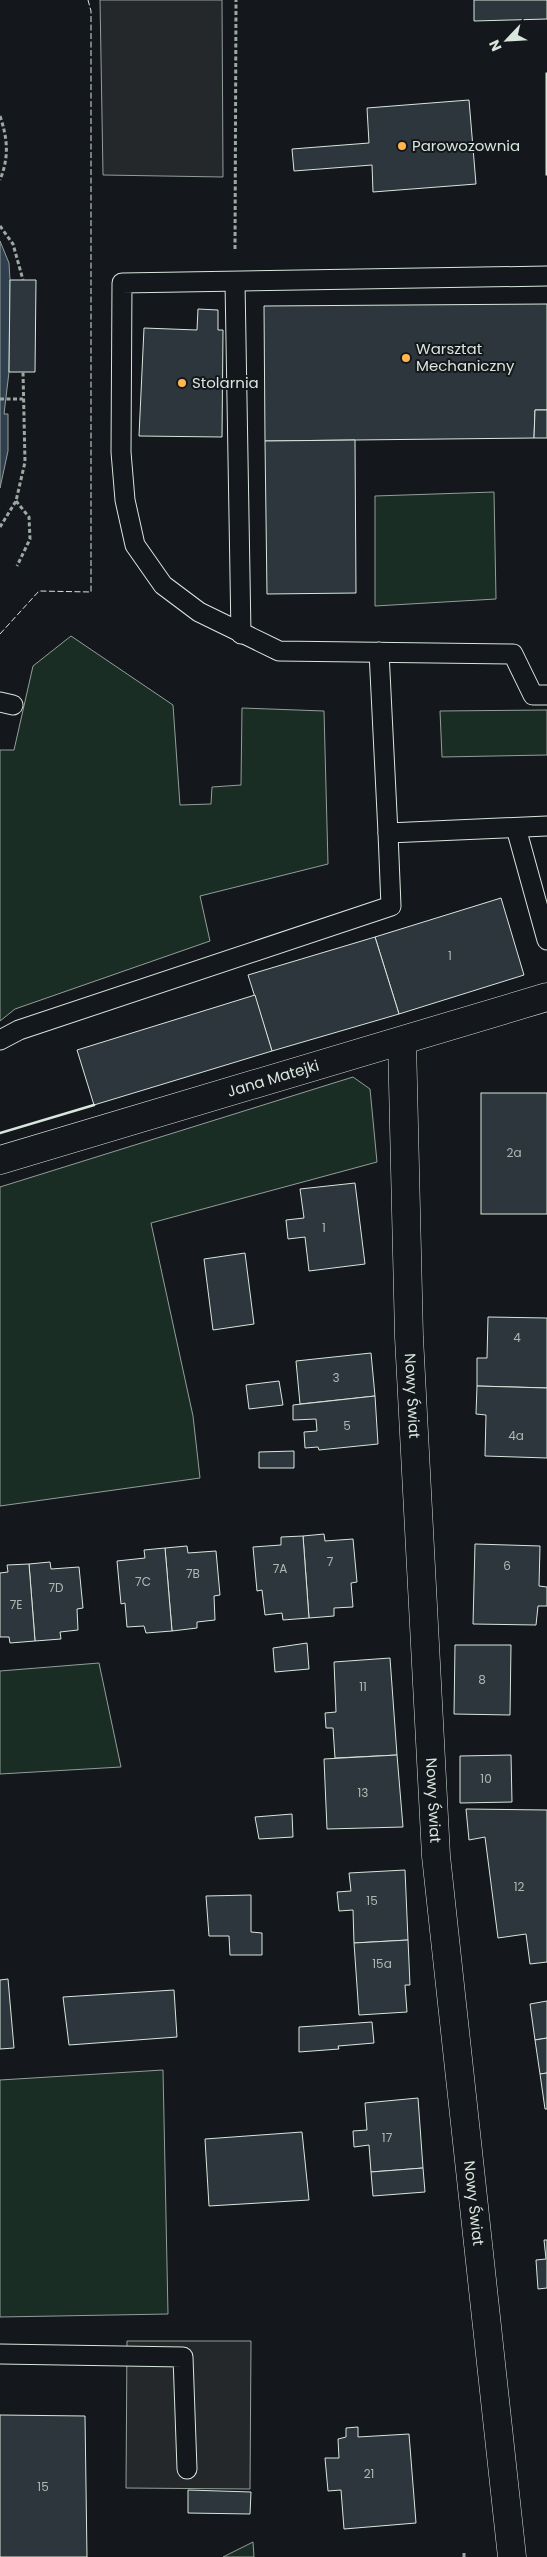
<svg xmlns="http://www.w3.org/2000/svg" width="547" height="2557" font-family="Poppins,sans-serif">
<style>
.green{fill:#1a2d24;stroke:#939e99}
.parking{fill:#24282b;stroke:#939e99}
.water{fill:#2f3f4d;stroke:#939e99}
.building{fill:#2c363c;stroke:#d8e6dc}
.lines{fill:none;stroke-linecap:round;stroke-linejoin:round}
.lane-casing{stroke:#d8e6dc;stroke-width:21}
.street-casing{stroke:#d8e6dc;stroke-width:29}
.path{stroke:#9da8a2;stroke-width:3;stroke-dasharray:4 2.5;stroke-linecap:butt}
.lane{stroke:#14181c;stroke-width:19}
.street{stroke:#14181c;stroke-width:28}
.fence{stroke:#d8e6dc;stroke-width:1;stroke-dasharray:6 2.5;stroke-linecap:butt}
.wall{stroke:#d8e6dc;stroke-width:2.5}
.poi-dot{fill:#ffb74d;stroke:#14181c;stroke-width:2}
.labels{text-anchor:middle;stroke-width:4;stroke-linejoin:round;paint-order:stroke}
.number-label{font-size:12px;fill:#adbab4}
.poi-label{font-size:15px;fill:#d8e6dc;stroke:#14181c;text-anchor:start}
.street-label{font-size:15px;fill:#d8e6dc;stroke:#14181c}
</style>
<rect width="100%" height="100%" fill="#14181c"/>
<g class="green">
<polygon points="494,492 496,599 375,606 375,496"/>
<polygon points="71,636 173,705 180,805 211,804 212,787 241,785 242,708 324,711 328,864 200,896 210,941 15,1009 0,1021 0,750 14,750 33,666"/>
<polygon points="547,710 547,755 442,757 440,711"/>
<polygon points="353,1077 370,1089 377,1162 151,1223 193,1416 200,1478 0,1506 0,1187"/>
<polygon points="99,1663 121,1767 0,1774 0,1671"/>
<polygon points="163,2070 168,2314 0,2317 0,2080"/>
<polygon points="253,2542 254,2557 223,2557"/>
</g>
<g class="parking">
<polygon points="100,0 222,0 223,177 103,175"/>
<polygon points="127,2341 251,2341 250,2489 126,2488"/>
</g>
<polygon class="water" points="0,241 9,263 10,280 9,372 4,414 8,414 8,451 0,488"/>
<g class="building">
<polygon points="474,0 547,0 547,19 474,21"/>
<rect x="546" y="73" width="1" height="102"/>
<polygon points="469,100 476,184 373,192 372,165 294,171 292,149 369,143 367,108"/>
<polygon points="10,280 36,280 35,372 9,372"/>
<polygon points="547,304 547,410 535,410 534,438 265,441 264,306"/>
<polygon points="198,309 218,310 218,330 223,330 222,437 139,436 144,328 197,330"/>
<polygon points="535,410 547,410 547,438 534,438"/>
<polygon points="355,440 356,593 267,594 265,441"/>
<polygon points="501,898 524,975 399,1014 375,937"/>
<polygon points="375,937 399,1014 272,1051 248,975"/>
<polygon points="255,995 272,1051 94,1105 77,1050"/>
<rect x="481" y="1093" width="66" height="121"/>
<polygon points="355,1183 365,1264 309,1271 305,1237 288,1239 286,1220 304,1218 300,1189"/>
<polygon points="245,1253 254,1324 213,1330 204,1259"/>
<polygon points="488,1317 547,1318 547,1388 477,1386 477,1358 487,1358"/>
<polygon points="371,1353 375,1396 300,1404 296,1361"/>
<polygon points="279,1381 283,1405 249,1409 246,1385"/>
<polygon points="477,1386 547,1388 547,1458 485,1456 486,1415 476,1414"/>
<polygon points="375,1396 378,1444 319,1450 318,1447 305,1448 304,1432 317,1431 316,1419 293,1420 293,1405"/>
<polygon points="294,1451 294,1468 259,1468 259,1452"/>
<polygon points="324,1534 325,1541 353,1539 357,1582 351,1583 353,1607 334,1608 334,1616 309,1618 303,1536"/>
<polygon points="303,1536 309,1618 283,1620 282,1613 265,1615 262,1590 257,1591 253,1547 281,1545 281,1537"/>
<polygon points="475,1544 540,1546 539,1586 547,1587 547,1606 538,1606 536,1625 473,1624"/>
<polygon points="187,1546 188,1553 216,1551 220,1595 214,1596 215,1620 197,1622 197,1628 172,1631 165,1548"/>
<polygon points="165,1548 172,1631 146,1633 144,1626 127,1627 125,1603 121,1604 117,1561 145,1558 144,1550"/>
<polygon points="50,1562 51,1569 79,1567 83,1608 77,1609 78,1630 60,1632 61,1639 35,1641 29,1564"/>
<polygon points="29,1564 35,1641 10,1643 9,1637 0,1637 0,1573 8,1572 7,1565"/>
<polygon points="307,1643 309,1669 275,1672 273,1648"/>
<polygon points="455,1645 511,1645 510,1715 454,1714"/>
<polygon points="390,1658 397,1755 335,1758 333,1728 326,1728 325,1713 336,1712 334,1662"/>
<polygon points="397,1755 403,1827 327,1829 324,1759"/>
<polygon points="511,1755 512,1802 460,1803 460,1756"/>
<polygon points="466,1809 547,1810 547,1962 530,1964 526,1934 498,1938 485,1837 469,1840"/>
<polygon points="292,1814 293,1837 259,1839 255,1817"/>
<polygon points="405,1870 408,1940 354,1943 353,1910 339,1911 337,1892 351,1891 349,1873"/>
<polygon points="251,1895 251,1932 262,1933 262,1955 230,1955 229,1936 209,1936 206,1896"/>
<polygon points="408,1940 410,1985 405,1985 407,2012 359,2015 354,1943"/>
<polygon points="8,1979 14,2048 0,2049 0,1980"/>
<polygon points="174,1990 177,2037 69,2045 63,1997"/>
<polygon points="547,2001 547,2038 535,2040 530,2004"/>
<polygon points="372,2022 374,2043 338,2046 339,2049 299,2052 299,2027"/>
<polygon points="547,2038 547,2073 540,2074 535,2040"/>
<polygon points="547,2073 547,2109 545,2109 540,2074"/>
<polygon points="418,2098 423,2168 371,2172 369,2145 354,2147 353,2131 367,2130 365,2103"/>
<polygon points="302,2132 309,2200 209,2206 205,2139"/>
<polygon points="423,2168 425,2192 373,2196 371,2172"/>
<polygon points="544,2240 547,2240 547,2288 538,2289 536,2260 546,2259"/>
<polygon points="0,2415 85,2416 87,2557 0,2557"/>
<polygon points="358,2427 358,2437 409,2434 416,2523 344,2529 341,2490 328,2491 325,2458 339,2458 338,2439 346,2437 346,2428"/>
<polygon points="188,2490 251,2492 250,2514 188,2513"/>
</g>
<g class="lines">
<g class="lane-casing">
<g id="lane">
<polyline points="547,276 122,283 121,452 125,500 135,545 163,585 199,612 279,651 513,654 533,695 547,695"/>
<polyline points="235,282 241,634"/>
<polyline points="379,652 388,833 547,826"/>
<polyline points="0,702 13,705"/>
<polyline points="516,828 547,940"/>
<polyline points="0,1040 19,1030 391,906 388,833"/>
<polyline points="0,2354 183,2357 187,2469"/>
</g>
</g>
<g class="street-casing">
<g id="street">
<path id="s1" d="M402,1041l7,296 27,519 76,701"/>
<path id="s2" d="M0,1160l547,-163"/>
</g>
</g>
<g class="path">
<path d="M0,116c8,24 9,41 0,64"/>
<polyline points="0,226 13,244 23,280"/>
<polyline points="235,249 236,0"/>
<polyline points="0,399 23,399"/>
<polyline points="16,501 29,517 30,539 17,566"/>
<polyline points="0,527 16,501 25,462 23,372"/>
<polyline points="464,2553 464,2557"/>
</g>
<use href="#lane" class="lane"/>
<use href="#street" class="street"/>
<polyline class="fence" points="0,634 39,591 91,592 91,11 88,0"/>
<polyline class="wall" points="0,1133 94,1105"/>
</g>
<g class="poi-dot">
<circle cx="402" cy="146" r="5"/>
<circle cx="406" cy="358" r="5"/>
<circle cx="182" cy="383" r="5"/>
</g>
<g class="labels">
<g class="number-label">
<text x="450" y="960">1</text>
<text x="514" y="1157">2a</text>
<text x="324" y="1232">1</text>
<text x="517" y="1342">4</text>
<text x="336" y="1382">3</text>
<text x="347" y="1430">5</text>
<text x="516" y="1440">4a</text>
<text x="330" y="1566">7</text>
<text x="507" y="1570">6</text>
<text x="280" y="1573">7A</text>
<text x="193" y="1578">7B</text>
<text x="143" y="1586">7C</text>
<text x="56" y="1592">7D</text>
<text x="16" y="1609">7E</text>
<text x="482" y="1684">8</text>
<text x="363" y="1691">11</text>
<text x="486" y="1783">10</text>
<text x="363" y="1797">13</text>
<text x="519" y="1891">12</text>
<text x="372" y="1905">15</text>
<text x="382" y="1968">15a</text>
<text x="387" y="2142">17</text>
<text x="369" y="2478">21</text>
<text x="43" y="2491">15</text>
</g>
<g class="poi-label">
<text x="412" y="151">Parowozownia</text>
<text x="416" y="354">Warsztat<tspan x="416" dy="17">Mechaniczny</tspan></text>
<text x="192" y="388">Stolarnia</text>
</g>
<g class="street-label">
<text dy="5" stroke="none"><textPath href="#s2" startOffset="285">Jana Matejki</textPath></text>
<text dy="5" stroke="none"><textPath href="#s1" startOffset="355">Nowy Świat</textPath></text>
<text dy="5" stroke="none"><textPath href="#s1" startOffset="760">Nowy Świat</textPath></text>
<text dy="5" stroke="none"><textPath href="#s1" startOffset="1165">Nowy Świat</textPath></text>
</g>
</g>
<g transform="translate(507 40) rotate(245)" stroke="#14181c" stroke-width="4" paint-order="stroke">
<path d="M0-4L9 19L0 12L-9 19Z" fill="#d8e6dc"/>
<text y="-8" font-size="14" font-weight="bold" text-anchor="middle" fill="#d8e6dc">N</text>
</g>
</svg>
